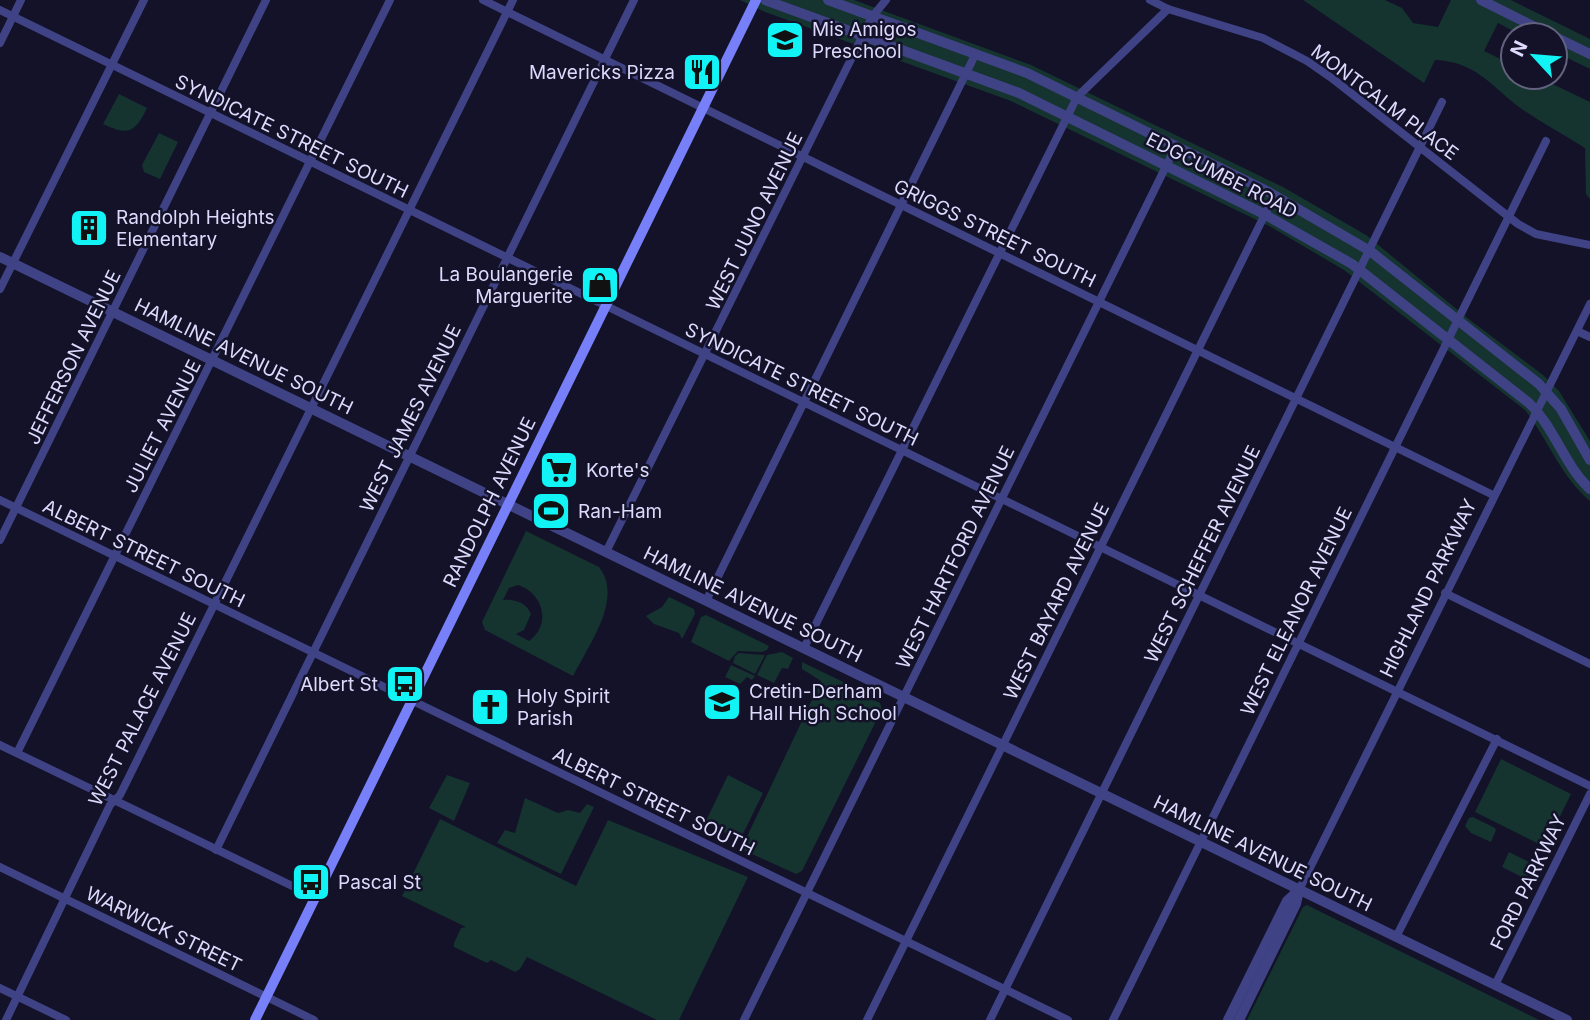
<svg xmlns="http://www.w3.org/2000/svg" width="1590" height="1020" font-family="Inter,sans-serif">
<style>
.green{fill:#15332f;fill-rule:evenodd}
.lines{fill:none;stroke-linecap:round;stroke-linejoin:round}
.minor{stroke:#3f4385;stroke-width:8}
.tertiary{stroke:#3f4385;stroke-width:10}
.secondary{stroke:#7780f9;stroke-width:10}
.labels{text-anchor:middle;stroke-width:5;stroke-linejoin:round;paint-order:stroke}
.poi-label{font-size:19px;fill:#dcdbfd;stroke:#131229;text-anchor:start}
.street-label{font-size:19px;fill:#dcdbfd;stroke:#131229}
</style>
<rect width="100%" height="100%" fill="#131229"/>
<g class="green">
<path d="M740,0h114l177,65 252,122 83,48 104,85 73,55 16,16 31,50v60c-30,-25 -42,-62 -65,-91l-181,-140 -75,-44 -258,-125 -246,-89z"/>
<path d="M1303,0h82l17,8 11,15 25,4 13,-27h60l79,39v30l-35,-17v-17h-34l-23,-12 -14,28 29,14v12h25l52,25v97l-4,-5 -1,-46c-22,-14 -45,-26 -66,-41 -30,-23 -43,-45 -84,-47l-11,23z"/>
<path d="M119,94l28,14c-12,25 -19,28 -44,16z"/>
<polygon points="159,133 178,142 160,179 144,172 142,165"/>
<path d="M526,531l73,36c25,31 -11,79 -26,109l-88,-46 -3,-8zM518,585c25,8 34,39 11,56l-13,-7 8,-4 7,-16c-5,-12 -17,-15 -28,-14l6,-12z"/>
<polygon points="669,597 694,609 695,614 682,639 679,633 654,624 646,616 662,607"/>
<polygon points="706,615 769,646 767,650 762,652 738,651 729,661 691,642 701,617"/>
<polygon points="782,652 793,658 788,669 782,668 774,683 757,675 767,655"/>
<polygon points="739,653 765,655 755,674 733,663 735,656"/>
<polygon points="802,662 864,692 863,695 880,703 882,709 802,871 796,874 741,849 821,681 802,669"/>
<polygon points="731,665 755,676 752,680 747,677 740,684 725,677"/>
<polygon points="1501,759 1571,794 1545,847 1475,812"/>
<polygon points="447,775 470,783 454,821 429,808"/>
<polygon points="728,775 763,793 740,840 705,823"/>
<polygon points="525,798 558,813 568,810 580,813 587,804 594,807 561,874 497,843 505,830 515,833"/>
<polygon points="1473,817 1495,828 1496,830 1491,842 1471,833 1465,826 1469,818"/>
<polygon points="440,819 576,886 608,820 748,877 679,1020 657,1020 527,957 520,969 515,972 491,960 487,963 454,947 454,943 461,928 466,927 402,896"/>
<polygon points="1509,852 1533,864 1526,879 1502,867"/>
<polygon points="1307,905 1539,1020 1247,1020 1303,907"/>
</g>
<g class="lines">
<g class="minor">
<polyline points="483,0 1493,495"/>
<polyline points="1150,0 1168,9 1263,38 1307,61 1333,79 1518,224 1536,234 1590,245"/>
<polyline points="0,10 1590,786"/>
<polyline points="0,43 21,0"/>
<polyline points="0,289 144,0"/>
<polyline points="1577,331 1590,337"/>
<polyline points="0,500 1068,1020"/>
<polyline points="0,540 266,0"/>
<polyline points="606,552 872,17 886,0"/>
<polyline points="1445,593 1590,664"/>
<polyline points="706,601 975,55"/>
<polyline points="804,648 1077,97 1168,9"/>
<polyline points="0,745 315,897"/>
<polyline points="17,753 390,0"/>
<polyline points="216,850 634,0"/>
<polyline points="0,867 314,1020"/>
<polyline points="1299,890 1590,304"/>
<polyline points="1396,937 1497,739"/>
<polyline points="1495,985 1590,794"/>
<polyline points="0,988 66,1020"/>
<polyline points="6,1020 110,805 120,795 513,0"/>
<polyline points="744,1020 1176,146"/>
<polyline points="867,1020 1274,196"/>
<polyline points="990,1020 1442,102"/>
<polyline points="1113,1020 1546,141"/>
</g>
<g class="tertiary">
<path d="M765,0l254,93 245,121 88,50 177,139c26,25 35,62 61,86"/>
<polyline points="828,0 1027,73 1267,191 1370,251 1539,384 1561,409 1590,460"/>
<polyline points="1481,0 1551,35"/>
<polyline points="1555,37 1590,54"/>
<polyline points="0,257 1567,1020"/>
<polyline points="1228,1020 1287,901 1299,890"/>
<polyline points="1239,1020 1296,904 1299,890"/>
</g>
<polyline class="secondary" points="255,1020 756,0"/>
</g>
<defs>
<g id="school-square" transform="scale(2.0125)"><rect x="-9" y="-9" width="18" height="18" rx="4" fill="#11f3f4" stroke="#131229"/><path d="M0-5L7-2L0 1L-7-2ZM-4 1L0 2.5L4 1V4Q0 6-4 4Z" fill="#111"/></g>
<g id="restaurant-square" transform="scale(2.0125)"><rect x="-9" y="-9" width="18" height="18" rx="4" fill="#11f3f4" stroke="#131229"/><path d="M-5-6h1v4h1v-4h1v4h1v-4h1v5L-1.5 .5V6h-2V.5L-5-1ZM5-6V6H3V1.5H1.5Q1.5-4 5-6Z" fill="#111"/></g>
<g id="building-square" transform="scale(2.0125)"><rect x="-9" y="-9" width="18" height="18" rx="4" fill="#11f3f4" stroke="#131229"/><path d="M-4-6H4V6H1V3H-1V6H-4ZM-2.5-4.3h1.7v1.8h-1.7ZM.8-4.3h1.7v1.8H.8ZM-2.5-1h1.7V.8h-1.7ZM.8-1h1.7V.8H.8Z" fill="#111"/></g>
<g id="shop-square" transform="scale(2.0125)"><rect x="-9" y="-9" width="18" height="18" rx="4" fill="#11f3f4" stroke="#131229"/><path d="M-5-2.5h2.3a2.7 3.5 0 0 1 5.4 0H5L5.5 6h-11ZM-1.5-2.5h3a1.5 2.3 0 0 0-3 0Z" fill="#111"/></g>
<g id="supermarket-square" transform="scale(2.0125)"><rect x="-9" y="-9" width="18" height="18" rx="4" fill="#11f3f4" stroke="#131229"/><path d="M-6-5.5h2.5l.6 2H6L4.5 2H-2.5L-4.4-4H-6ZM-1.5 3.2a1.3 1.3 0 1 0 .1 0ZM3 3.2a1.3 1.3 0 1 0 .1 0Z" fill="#111"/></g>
<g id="stadium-square" transform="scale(2.0125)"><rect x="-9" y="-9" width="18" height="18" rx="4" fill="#11f3f4" stroke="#131229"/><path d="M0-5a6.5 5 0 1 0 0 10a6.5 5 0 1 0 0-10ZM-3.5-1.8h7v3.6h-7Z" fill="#111"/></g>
<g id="bus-square" transform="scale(2.0125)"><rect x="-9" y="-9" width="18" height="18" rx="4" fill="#11f3f4" stroke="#131229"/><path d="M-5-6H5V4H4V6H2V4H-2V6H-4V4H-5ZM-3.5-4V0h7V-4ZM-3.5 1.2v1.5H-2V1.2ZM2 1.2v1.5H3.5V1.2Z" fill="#111"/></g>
<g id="church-square" transform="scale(2.0125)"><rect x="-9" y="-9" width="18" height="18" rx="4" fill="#11f3f4" stroke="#131229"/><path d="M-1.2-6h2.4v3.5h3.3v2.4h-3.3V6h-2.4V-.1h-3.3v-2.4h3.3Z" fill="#111"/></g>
</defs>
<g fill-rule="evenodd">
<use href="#school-square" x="785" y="40"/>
<use href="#restaurant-square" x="702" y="72"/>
<use href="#building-square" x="89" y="228"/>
<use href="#shop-square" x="600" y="285"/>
<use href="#supermarket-square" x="559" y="470"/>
<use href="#stadium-square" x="551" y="511"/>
<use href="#bus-square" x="405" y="684"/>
<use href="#school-square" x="722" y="702"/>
<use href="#church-square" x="490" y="707"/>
<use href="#bus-square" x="311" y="882"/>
</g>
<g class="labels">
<g class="poi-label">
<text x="812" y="36">Mis Amigos<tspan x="812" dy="22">Preschool</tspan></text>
<text x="675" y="79" text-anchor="end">Mavericks Pizza</text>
<text x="116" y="224">Randolph Heights<tspan x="116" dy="22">Elementary</tspan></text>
<text x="573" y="281" text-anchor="end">La Boulangerie<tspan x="573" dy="22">Marguerite</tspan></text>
<text x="586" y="477">Korte's</text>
<text x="578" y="518">Ran-Ham</text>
<text x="378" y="691" text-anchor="end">Albert St</text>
<text x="749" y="698">Cretin-Derham<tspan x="749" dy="22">Hall High School</tspan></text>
<text x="517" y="703">Holy Spirit<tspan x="517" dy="22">Parish</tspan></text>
<text x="338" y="889">Pascal St</text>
</g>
<g class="street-label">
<text transform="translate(1385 102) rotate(37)" y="7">MONTCALM PLACE</text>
<text transform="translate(292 136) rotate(26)" y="7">SYNDICATE STREET SOUTH</text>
<text transform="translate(1222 175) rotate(27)" y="7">EDGCUMBE ROAD</text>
<text transform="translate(754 221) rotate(-64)" y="7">WEST JUNO AVENUE</text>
<text transform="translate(995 233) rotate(26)" y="7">GRIGGS STREET SOUTH</text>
<text transform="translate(244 356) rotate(26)" y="7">HAMLINE AVENUE SOUTH</text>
<text transform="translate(73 357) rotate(-64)" y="7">JEFFERSON AVENUE</text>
<text transform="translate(802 384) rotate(26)" y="7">SYNDICATE STREET SOUTH</text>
<text transform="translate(410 418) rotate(-64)" y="7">WEST JAMES AVENUE</text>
<text transform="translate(162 426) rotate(-63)" y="7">JULIET AVENUE</text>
<text transform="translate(489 502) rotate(-64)" y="7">RANDOLPH AVENUE</text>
<text transform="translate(144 553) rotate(26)" y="7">ALBERT STREET SOUTH</text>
<text transform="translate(1202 554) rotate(-64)" y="7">WEST SCHEFFER AVENUE</text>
<text transform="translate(955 557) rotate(-64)" y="7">WEST HARTFORD AVENUE</text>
<text transform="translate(1428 588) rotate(-64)" y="7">HIGHLAND PARKWAY</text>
<text transform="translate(1056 601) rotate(-64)" y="7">WEST BAYARD AVENUE</text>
<text transform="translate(753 604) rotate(26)" y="7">HAMLINE AVENUE SOUTH</text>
<text transform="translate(1296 611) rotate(-64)" y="7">WEST ELEANOR AVENUE</text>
<text transform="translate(142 709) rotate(-63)" y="7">WEST PALACE AVENUE</text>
<text transform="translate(654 801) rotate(26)" y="7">ALBERT STREET SOUTH</text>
<text transform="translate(1263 853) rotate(26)" y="7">HAMLINE AVENUE SOUTH</text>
<text transform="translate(1528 882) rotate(-64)" y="7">FORD PARKWAY</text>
<text transform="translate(164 929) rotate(26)" y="7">WARWICK STREET</text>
</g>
</g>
<g transform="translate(1534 56) rotate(296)"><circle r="33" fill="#131229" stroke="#63627e" stroke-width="2"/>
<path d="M0-5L12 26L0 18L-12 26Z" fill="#11f3f4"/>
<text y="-10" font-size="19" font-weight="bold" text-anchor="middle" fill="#dcdbfd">N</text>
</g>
</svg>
